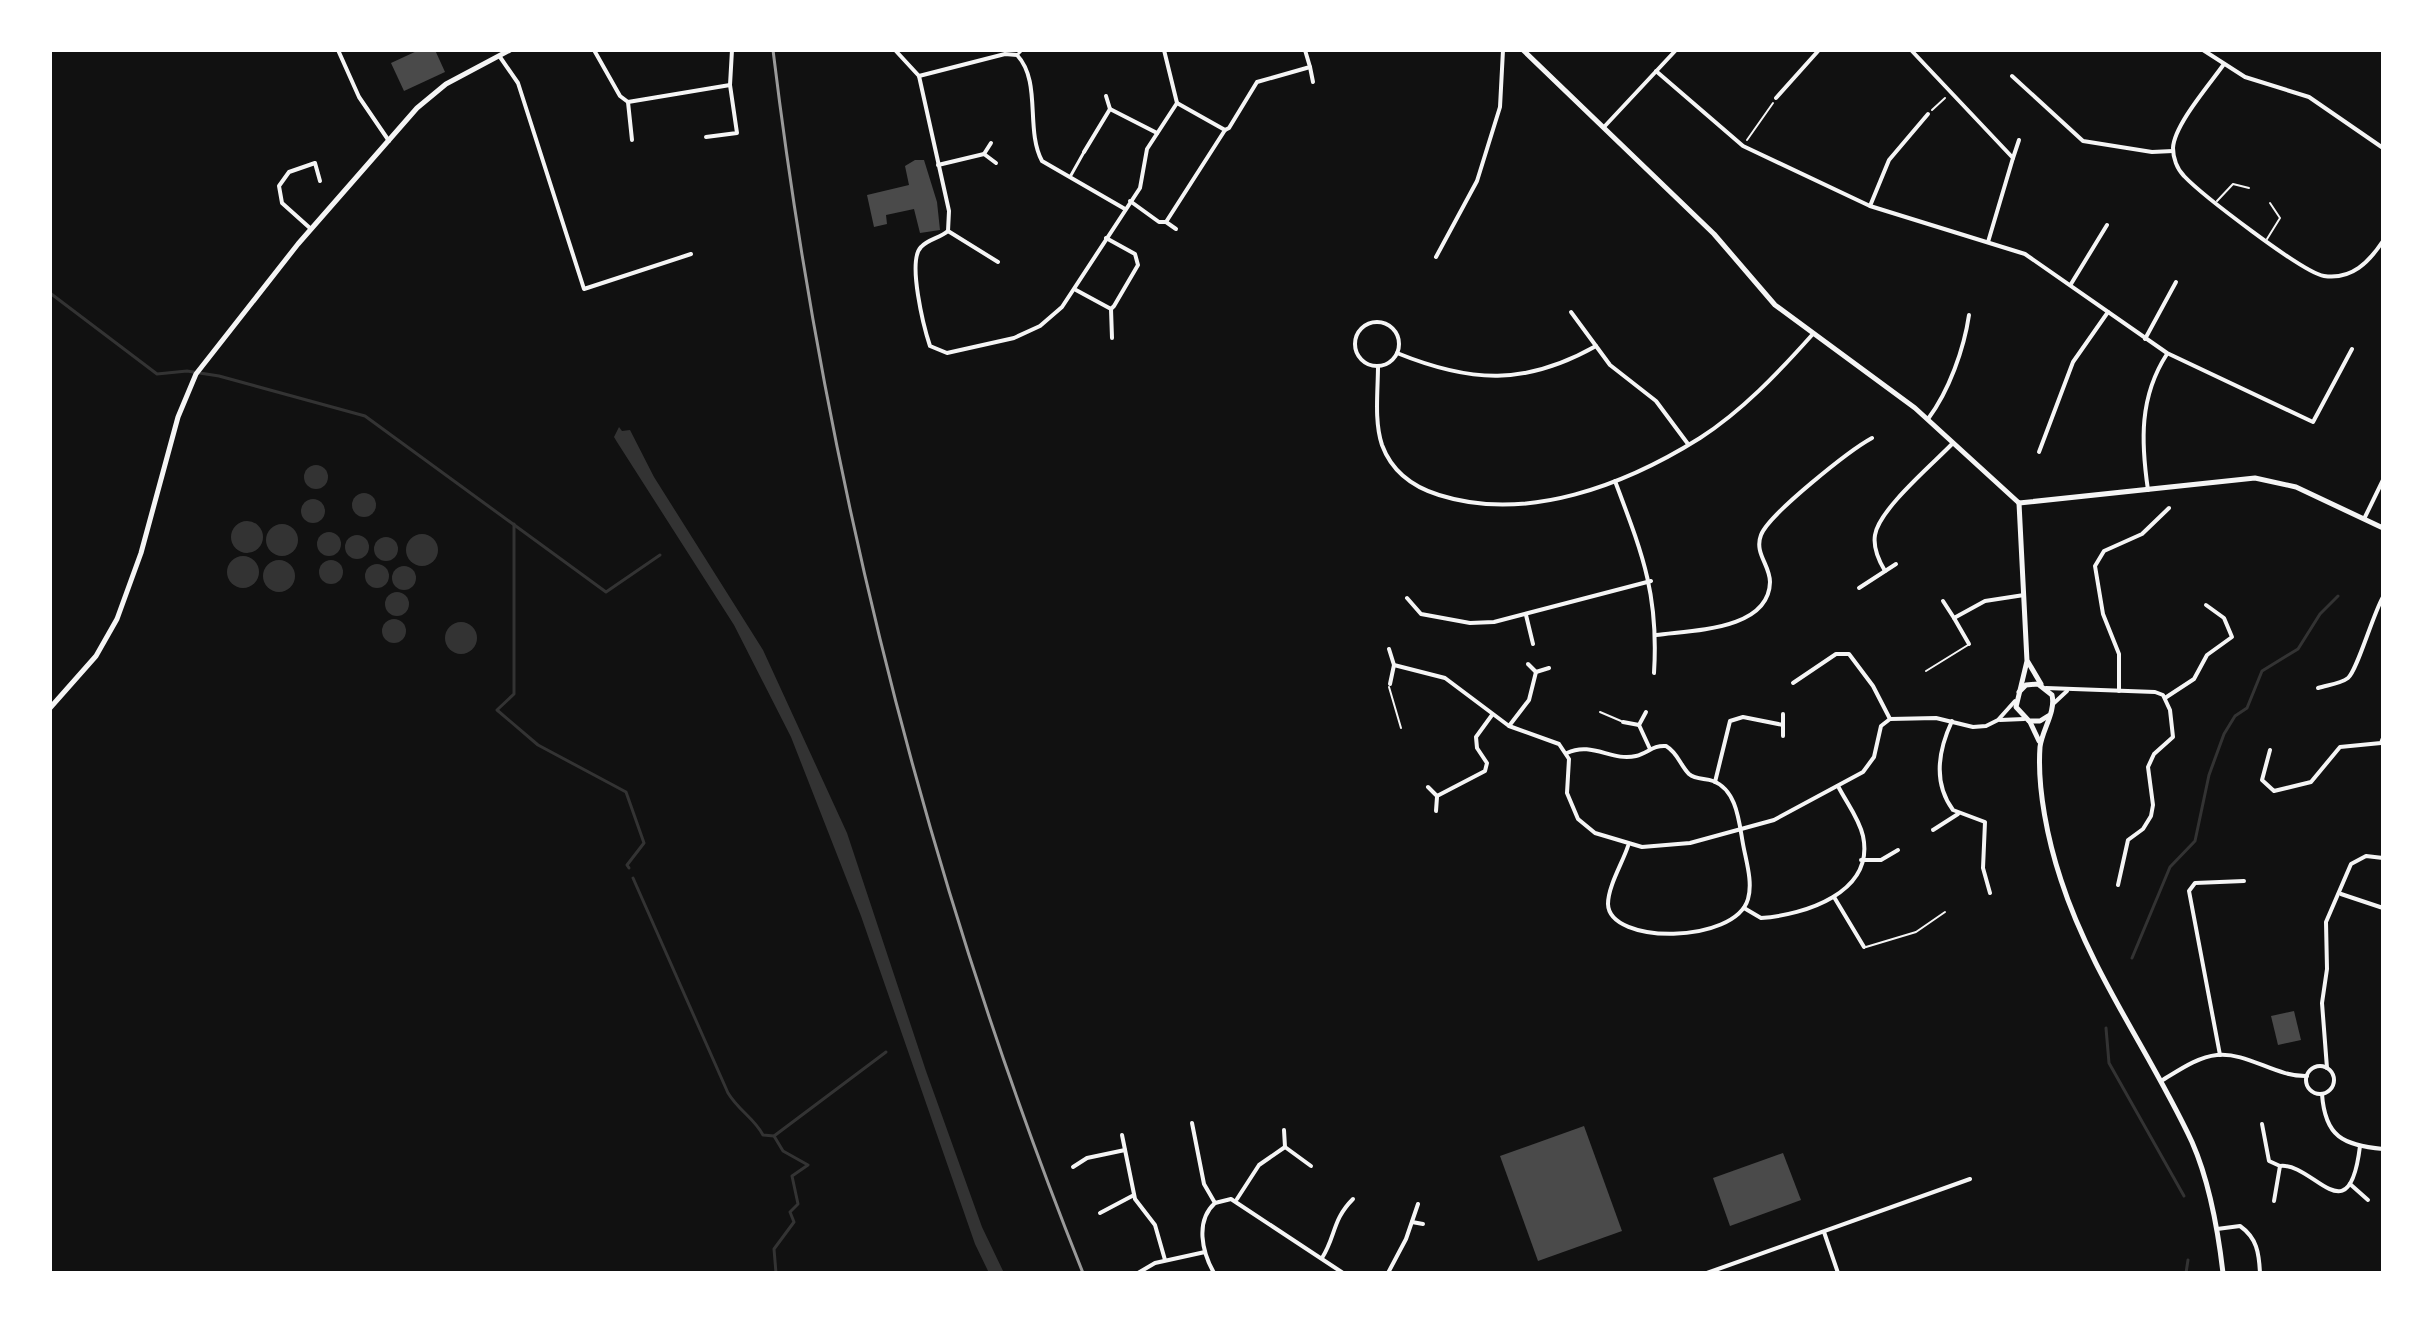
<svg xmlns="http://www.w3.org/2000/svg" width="2433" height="1323" font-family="Roboto,sans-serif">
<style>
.water{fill:#333}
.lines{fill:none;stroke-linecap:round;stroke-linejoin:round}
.stream{stroke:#333;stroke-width:3}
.building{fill:#4a4a4a}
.path{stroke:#f5f5f5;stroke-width:2}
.service{stroke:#f5f5f5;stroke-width:2}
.pedestrian{stroke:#f5f5f5;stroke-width:3}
.minor{stroke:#f5f5f5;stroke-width:4}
.tertiary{stroke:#f5f5f5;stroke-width:5}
.rail{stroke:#9a9a9a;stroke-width:3}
</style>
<rect width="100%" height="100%" fill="#111"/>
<g class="water">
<polygon points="619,427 622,431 630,430 654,477 763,650 847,833 926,1071 982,1227 1004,1273 989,1273 975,1244 861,916 791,737 734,625 617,442 614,437"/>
<circle cx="316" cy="477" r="12"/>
<circle cx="364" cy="505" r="12"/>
<circle cx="313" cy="511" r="12"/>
<circle cx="247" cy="537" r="16"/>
<circle cx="282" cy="540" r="16"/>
<circle cx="329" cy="544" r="12"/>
<circle cx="422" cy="550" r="16"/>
<circle cx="357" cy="547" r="12"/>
<circle cx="386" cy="549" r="12"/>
<circle cx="243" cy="572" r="16"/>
<circle cx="331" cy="572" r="12"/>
<circle cx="279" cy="576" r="16"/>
<circle cx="377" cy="576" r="12"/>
<circle cx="404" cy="578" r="12"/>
<circle cx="397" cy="604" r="12"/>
<circle cx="394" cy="631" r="12"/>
<circle cx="461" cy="638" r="16"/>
</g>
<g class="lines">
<g class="stream">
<polyline points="50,293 157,374 187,371 219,376 365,416 606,592 660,555"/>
<polyline points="514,524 514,694 497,710 538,745 626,792 644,843 627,865 629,868"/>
<path d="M633,878l95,215c11,18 26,25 35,42l11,1 9,15 25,14 -16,11 6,28 -8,8 4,10 -20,27 2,24"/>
<polyline points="2132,958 2170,867 2195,841 2209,775 2224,734 2235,716 2247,708 2262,671 2298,649 2320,614 2338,596"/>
<polyline points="2106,1028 2109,1063 2184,1196"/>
<polyline points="774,1136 886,1052"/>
<polyline points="2186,1273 2188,1260"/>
</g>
</g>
<g class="building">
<polygon points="419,50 435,50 445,72 404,91 391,63"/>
<polygon points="915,160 924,160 937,202 940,230 920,233 914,209 886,215 887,224 874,227 867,195 909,185 905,166"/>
<polygon points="2294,1011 2301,1040 2278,1045 2271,1016"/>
<polygon points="1584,1126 1622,1231 1538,1261 1500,1156"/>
<polygon points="1783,1153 1801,1200 1730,1226 1713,1178"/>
</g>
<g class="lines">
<g class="path">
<polyline points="1932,110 1945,98"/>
<polyline points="1747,140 1773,103"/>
</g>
<g class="service">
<polyline points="2217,201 2233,184 2249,188"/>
<polyline points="2267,239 2280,218 2270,203"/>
<polyline points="1926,671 1968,645"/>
<polyline points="1389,687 1401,728"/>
<polyline points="1600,712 1621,721"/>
<polyline points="1866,947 1916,932 1945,912"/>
</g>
<g class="pedestrian">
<polyline points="1017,55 1022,50"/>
<polyline points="1070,177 1084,152"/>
</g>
<g class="minor">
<polyline points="338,50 359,97 389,141"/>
<polyline points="594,50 620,96 628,102 730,85"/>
<path d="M895,50l24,26 30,135 -1,20c-8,7 -20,8 -27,16 -14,14 3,81 9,99l17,7 67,-15 26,-12 22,-19 78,-119 7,-39 30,-46 -13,-53"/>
<polyline points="1911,50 2013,158 1988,242"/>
<polyline points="2203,50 2245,77 2309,97 2383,148"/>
<polyline points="500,57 518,83 584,289 691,254"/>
<path d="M2224,64c-14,20 -50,61 -51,84 0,10 4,21 11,28 17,18 119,97 140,100 28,4 45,-14 59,-35"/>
<polyline points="1310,67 1313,82"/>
<polyline points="1656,71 1743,146 1870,206 2025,254 2167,353 2313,422 2352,349"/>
<path d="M919,76l86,-22 12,1c25,27 8,74 25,106l83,48"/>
<polyline points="2012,76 2083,141 2152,152 2173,151"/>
<polyline points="1106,96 1110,109"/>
<polyline points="1776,98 1819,50"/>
<polyline points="628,102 632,140"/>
<polyline points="1177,103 1225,130 1229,128 1257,82 1310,67 1305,50"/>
<polyline points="1604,127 1676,50"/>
<polyline points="706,137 737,133 730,85 732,50"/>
<polyline points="1084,152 1110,109 1157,133"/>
<polyline points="984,154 996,163"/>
<polyline points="2013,158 2019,140"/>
<polyline points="938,165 984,154 991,143"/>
<polyline points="1130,201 1159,222 1166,222 1225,130"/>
<polyline points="1870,206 1889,160 1928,114"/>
<polyline points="1166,222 1176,229"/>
<polyline points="311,229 282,203 279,186 289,172 315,163 320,181"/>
<polyline points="948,231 998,262"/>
<polyline points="1436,257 1477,181 1500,107 1503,50"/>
<polyline points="2071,284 2107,225"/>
<polyline points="1076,290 1111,309 1114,306 1138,265 1135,254 1106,238"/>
<polyline points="1111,309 1112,338"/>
<polyline points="1571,312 1610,365 1656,401 1688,444"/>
<circle cx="1377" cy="344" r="22"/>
<polyline points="2145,339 2176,282"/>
<path d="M1397,353c74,30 128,33 199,-7"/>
<path d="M1378,366c0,25 -4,55 4,79 10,27 31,42 57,50 88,28 186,-10 261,-57 42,-27 78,-65 112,-103"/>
<path d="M1928,419c21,-28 36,-70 41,-104"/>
<polyline points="2039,452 2073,362 2108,312"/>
<path d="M1615,481c27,72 44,113 39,192"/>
<path d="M2148,490c-7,-48 -9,-93 19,-136"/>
<polyline points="2364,519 2383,480"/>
<path d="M1885,571c-6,-10 -12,-24 -10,-36 4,-26 59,-72 78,-92"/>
<polyline points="1859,588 1896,564"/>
<polyline points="1407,598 1421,614 1470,623 1494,622 1651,581"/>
<polyline points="1943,601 1954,618 1985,601 2024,595"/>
<polyline points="1526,615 1533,644"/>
<polyline points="1954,618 1969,644"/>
<path d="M1656,635c34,-5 113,-4 114,-53 0,-17 -16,-29 -9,-47 8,-21 89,-85 111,-97"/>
<polyline points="1389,649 1394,665 1445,678 1509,726 1559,744 1569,759 1567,793 1578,819 1595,833 1642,847 1690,843 1774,820 1863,772 1874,757 1881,726 1890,719 1936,718 1973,727 1986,726 1998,720 2015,701"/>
<polyline points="1528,664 1536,672"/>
<polyline points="1793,683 1836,654 1849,654 1873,686 1890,719"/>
<polyline points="1390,684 1394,665"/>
<polyline points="2046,688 2155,692 2163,695 2170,710 2173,737 2154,754 2148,767 2153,805 2151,816 2143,829 2128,840 2118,885"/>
<path d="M2318,688c9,-3 22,-4 30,-10 9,-7 25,-64 35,-81"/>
<polyline points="2119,691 2119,654 2103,614 2095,566 2104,551 2142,534 2169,508"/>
<polyline points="2165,698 2194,679 2207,655 2232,637 2224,618 2206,605"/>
<polyline points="2053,704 2067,691"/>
<polyline points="1646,712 1639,725 1650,749"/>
<polyline points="2000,720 2024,719"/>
<path d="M1952,721c-14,30 -19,62 1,89l32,12 -2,46 7,25"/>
<polyline points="1623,722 1639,725"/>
<polyline points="1509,726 1529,700 1536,672 1549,668"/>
<polyline points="1783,736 1783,714"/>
<polyline points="2270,750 2262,780 2274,791 2311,782 2340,747 2381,743 2383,738"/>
<path d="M1567,753c25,-12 45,9 69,3 12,-3 17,-11 30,-10 12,7 14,19 23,28 7,6 16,4 24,7 24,9 26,41 30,63 3,17 10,38 5,55 -13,45 -139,46 -140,5 0,-18 15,-42 20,-58"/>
<polyline points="1715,782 1730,721 1743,717 1783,725"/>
<polyline points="1428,787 1437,796 1485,771 1487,763 1477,748 1476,737 1492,715"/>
<polyline points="1436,811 1437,797"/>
<polyline points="1933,830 1958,814"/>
<polyline points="1861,860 1881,860 1898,850"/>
<polyline points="2341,894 2383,908"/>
<polyline points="1834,897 1864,947"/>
<path d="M1744,908l17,10c43,-3 114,-25 102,-82 -4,-18 -17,-34 -25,-50"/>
<polyline points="2220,1055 2189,891 2195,883 2244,881"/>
<circle cx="2320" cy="1080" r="14"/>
<polyline points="2327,1068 2322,1003 2327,969 2326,922 2351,864 2366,856 2383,858"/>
<path d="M2161,1081c17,-10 36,-24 56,-26 31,-3 58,22 90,21"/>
<path d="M2322,1094c3,43 21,51 61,55"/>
<polyline points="1192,1123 1204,1184 1215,1203"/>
<polyline points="2262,1124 2269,1161 2280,1166 2274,1201"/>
<polyline points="1122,1135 1135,1199 1155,1225 1165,1260"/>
<polyline points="1285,1147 1311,1166"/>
<path d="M2280,1166c34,-4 69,71 80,-20"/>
<polyline points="1073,1167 1087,1158 1125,1150"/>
<polyline points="2350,1184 2368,1200"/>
<polyline points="1237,1199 1259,1165 1285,1147 1284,1130"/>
<polyline points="1100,1213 1134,1195"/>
<polyline points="1412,1222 1423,1224"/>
<path d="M2217,1229l23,-3c17,12 19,27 20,47"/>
<polyline points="1824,1232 1838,1273"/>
<path d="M1322,1258c14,-22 10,-38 31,-59"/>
<polyline points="1138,1273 1155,1263 1205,1252"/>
<path d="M1214,1273c-12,-21 -19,-52 1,-70l16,-4 112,74"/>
<polyline points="1388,1273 1406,1239 1418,1204"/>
<polyline points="1707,1273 1970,1179"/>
</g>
<g class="tertiary">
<polyline points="1523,50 1714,234 1775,305 1915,408 2019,503"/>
<polyline points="2019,503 2255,478 2296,487 2383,528"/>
<polyline points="2019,503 2027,661 2016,707 2029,721 2040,721 2048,716"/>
<polyline points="2028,662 2041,684"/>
<path d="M2019,692l7,-7 12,-1 14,11c4,17 -10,35 -12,52 -3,42 8,94 21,133 30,93 90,174 131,262 18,41 26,88 31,131"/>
<polyline points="50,708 96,656 117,619 141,553 178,417 196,374 298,244 417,108 446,84 510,50"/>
<polyline points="2030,722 2039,741"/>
</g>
<path class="rail" d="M773,50c51,420 153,830 310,1223"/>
</g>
<rect width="2433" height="1323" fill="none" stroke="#ffffff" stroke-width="104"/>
</svg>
